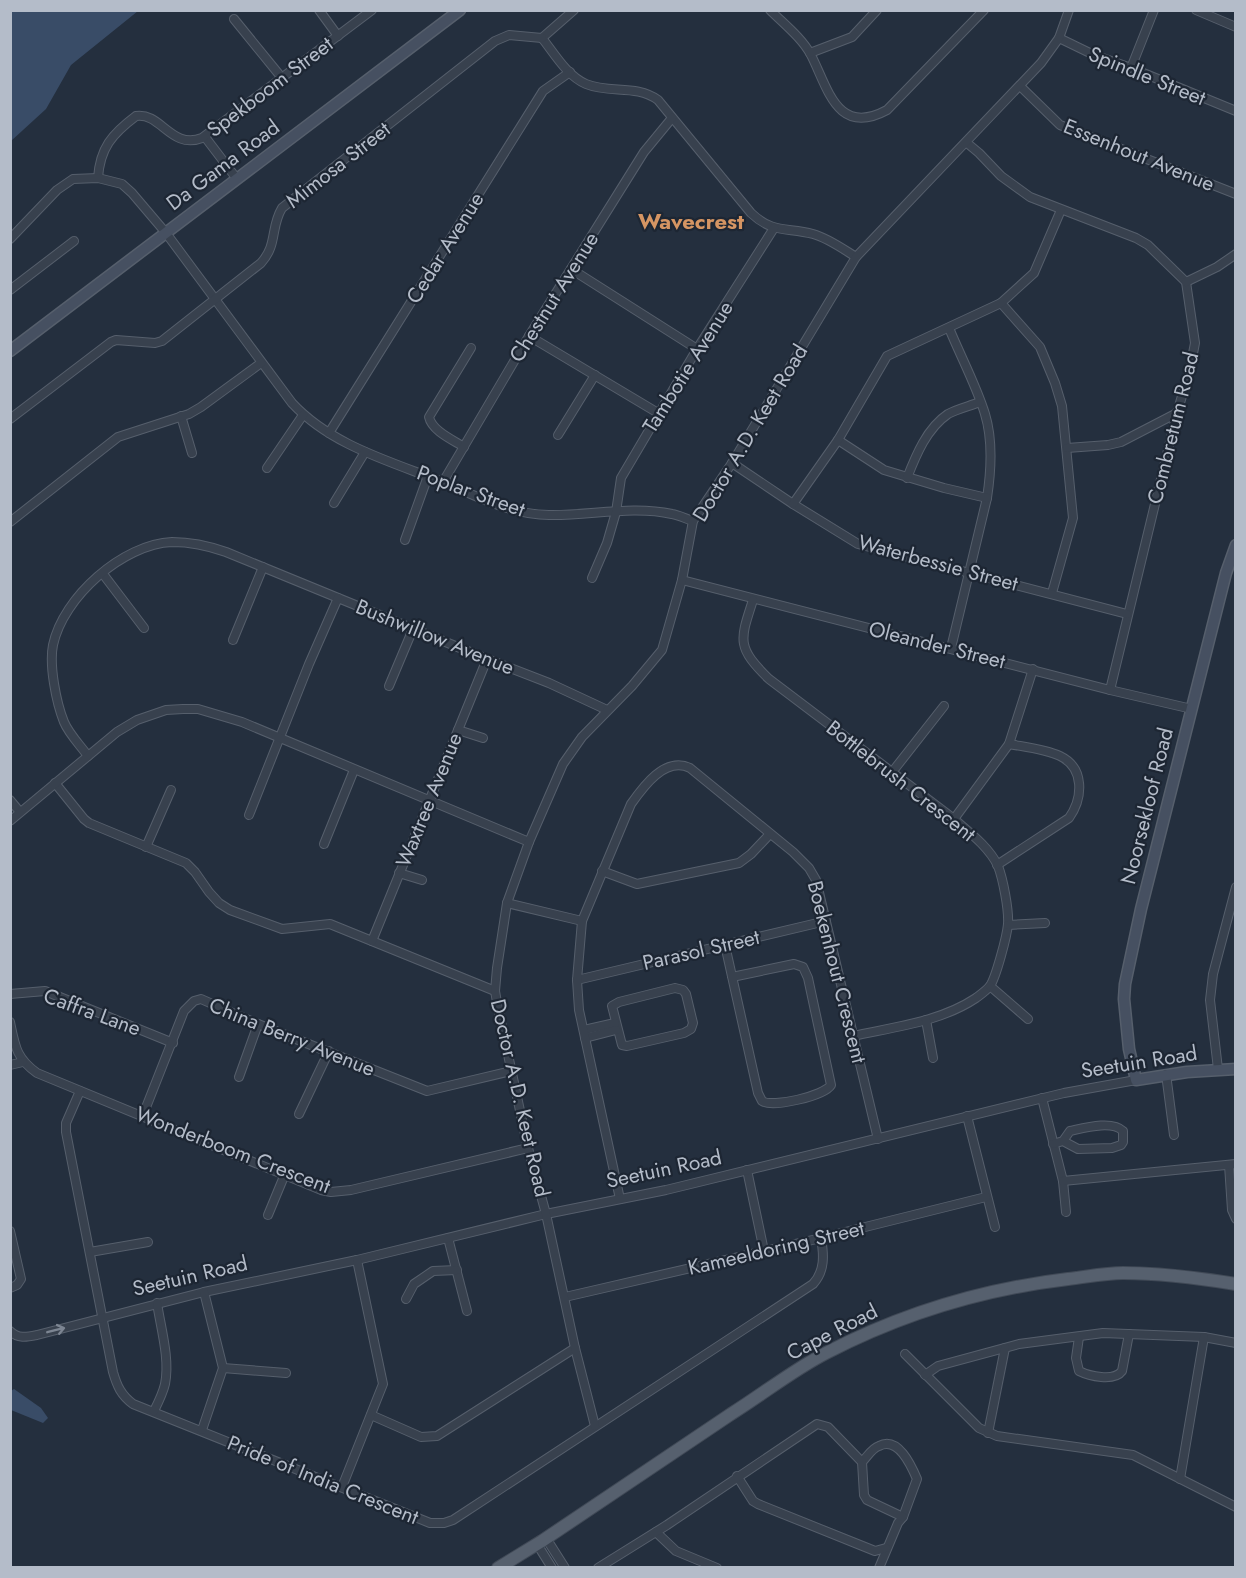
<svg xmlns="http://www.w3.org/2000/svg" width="1246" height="1578" font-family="Jost,sans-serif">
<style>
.water{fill:#394c67}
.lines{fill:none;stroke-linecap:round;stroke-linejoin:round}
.street-casing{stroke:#565f6c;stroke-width:10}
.secondary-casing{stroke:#565f6c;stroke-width:13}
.primary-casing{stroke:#414a57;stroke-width:14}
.street{stroke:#38414e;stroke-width:8}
.secondary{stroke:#465061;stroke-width:10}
.primary{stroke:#56606e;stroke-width:12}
.oneway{stroke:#7c8592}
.labels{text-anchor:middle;stroke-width:4.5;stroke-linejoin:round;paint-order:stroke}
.street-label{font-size:21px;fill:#b4bcc9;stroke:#1d2633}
.neighbourhood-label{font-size:22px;font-weight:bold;fill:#d59563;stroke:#1d2633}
</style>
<rect width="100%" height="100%" fill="#242f3e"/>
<g class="water">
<polygon points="11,10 138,11 71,65 46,109 11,141"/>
<polygon points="14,1389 41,1408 48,1418 43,1423 11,1410 11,1391"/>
</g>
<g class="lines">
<g class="street-casing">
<g id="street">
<polyline points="319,10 338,36"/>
<path d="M770,10c14,14 32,28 41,45 17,33 26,82 76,55l97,-100"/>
<polyline points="1196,10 1236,27"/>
<polyline points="234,19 282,78"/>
<path d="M542,38c12,15 25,38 44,46 24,10 50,0 72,16l93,113c22,21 36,14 62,21 15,4 30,15 43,23"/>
<polyline points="542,38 574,10"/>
<polyline points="1059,38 1094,55 1131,68 1236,111"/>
<polyline points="810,53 852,37 877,10"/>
<polyline points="1131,68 1154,10"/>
<polyline points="1020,86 1060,125 1236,194"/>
<polyline points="205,137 237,179"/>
<polyline points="967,143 979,153 1001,176 1030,197 1136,238 1148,245 1186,282 1195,343 1190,369 1177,413 1110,690"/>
<path d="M98,178c2,-30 14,-44 38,-62 25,-4 35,34 66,22l170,-128"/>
<path d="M10,239l47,-49 16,-11 25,-1 24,6 10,9 34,40 126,170c39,42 97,58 148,78 35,14 70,34 109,34 40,1 83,-10 123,-1 7,1 14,5 21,7"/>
<polyline points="571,269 697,349"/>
<polyline points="1186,282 1217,267 1236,254"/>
<polyline points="10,290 74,241"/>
<polyline points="1001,303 1040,347 1055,383 1062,406 1073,518 1052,593"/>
<path d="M949,328c11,27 28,59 36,86 8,26 6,58 2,84l-36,150"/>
<polyline points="529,336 658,413"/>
<polyline points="181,416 192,453"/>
<path d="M10,419l101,-77 5,-2 39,3 7,-2 99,-78c17,-19 9,-35 21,-55l213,-167 14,-6 33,3"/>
<polyline points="329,433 543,91 570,72"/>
<polyline points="558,435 595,375"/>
<polyline points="838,440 884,470 944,488 987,498"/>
<path d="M464,447c-11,-7 -32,-16 -35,-30l42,-69"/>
<polyline points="1067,448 1108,445 1121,442 1177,413"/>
<polyline points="732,463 793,504 858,544 1127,614"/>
<polyline points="267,468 303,415"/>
<path d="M907,478c9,-23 20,-50 41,-64 9,-5 22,-8 32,-12"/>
<polyline points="443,482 529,336 644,152 672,118"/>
<polyline points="334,503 365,452"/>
<polyline points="793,504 838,440 887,356 1001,303 1034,273 1061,210"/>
<polyline points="10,522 118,437 189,414 201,407 261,363"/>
<polyline points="405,540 428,476"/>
<polyline points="103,574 144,628"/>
<polyline points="592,578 607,543 616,512 621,478 697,349 774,228"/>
<polyline points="682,580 1110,690 1192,709"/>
<path d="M753,600c-13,40 -17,47 16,79l185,140c15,13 35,28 44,47 5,13 11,44 10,58 -1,12 -12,53 -18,62 -3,4 -10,9 -14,12 -36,24 -82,29 -123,38"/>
<polyline points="233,640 263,567"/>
<polyline points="389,686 413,629"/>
<polyline points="458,730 483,738"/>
<path d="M88,756c-8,-11 -19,-22 -24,-34 -8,-20 -15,-57 -11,-77 10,-48 70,-101 119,-103 19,0 37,4 54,10l261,107 62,24 58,27"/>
<polyline points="893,771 944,706"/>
<polyline points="55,783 84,819 89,823 186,863 195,872 209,892 219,903 230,910 282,929 330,924 495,991"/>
<polyline points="10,800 20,812"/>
<polyline points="249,815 309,664 338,598"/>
<polyline points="954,819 1009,744 1033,669"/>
<polyline points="10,821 117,732 137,720 166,710 183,709 198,709 242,722 529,842"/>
<polyline points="324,844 354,770"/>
<polyline points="146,847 171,790"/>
<path d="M997,865l72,-47c14,-20 16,-50 -9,-62 -15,-7 -35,-9 -51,-12"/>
<polyline points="602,871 637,884 739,863 751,854 770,834"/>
<polyline points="399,873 422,880"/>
<polyline points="507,903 582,921"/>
<polyline points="1008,925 1045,923"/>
<polyline points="372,941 487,659"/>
<path d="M725,945l33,148 4,8c10,7 62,-5 69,-16l-23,-107 -5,-11 -9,-3 -62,13"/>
<polyline points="577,980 826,921"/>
<polyline points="990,986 1028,1019"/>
<polygon points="675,988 683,990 686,994 693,1023 691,1029 684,1033 627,1046 622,1045 612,1006 619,1002"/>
<polyline points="10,994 45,991 173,1043"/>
<polyline points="926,1020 933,1058"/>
<path d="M10,1022c5,24 6,36 27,51l284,117 10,2 20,-2 177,-42"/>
<polyline points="584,1030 615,1023"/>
<polyline points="585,1038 616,1030"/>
<polyline points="10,1065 23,1062"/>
<polyline points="1218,1069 1210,1000 1213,974 1236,887"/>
<polyline points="1166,1074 1174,1135"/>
<polyline points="239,1077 258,1024"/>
<path d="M80,1091l-14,32v9l47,240c4,14 8,23 20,32l297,119h14l9,-3 360,-236c12,-13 11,-29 8,-46"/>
<polyline points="1042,1098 1063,1181 1066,1212"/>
<polyline points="299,1114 329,1051"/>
<polyline points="143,1115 184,1011 194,1001 201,999 258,1024 427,1091 511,1071"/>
<polyline points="967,1116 995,1227"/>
<path d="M1053,1144l10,-3 7,-10c14,-3 42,-11 53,0v11l-2,3 -9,3 -34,1 -15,-8"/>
<polyline points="1229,1165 1232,1210 1236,1219"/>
<polyline points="747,1170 764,1251"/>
<polyline points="1063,1181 1236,1164"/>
<path d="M620,1199l-41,-189 -2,-30 5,-59 49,-117c12,-17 34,-48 59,-36l103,84 16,16 7,12 62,259"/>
<polyline points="268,1215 285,1174"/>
<polyline points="10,1231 21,1279 17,1285 10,1288"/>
<polyline points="448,1238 467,1311"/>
<polyline points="90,1252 148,1242"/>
<polyline points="565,1297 821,1238 986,1197"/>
<polyline points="406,1299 414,1284 433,1271 457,1270"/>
<path d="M10,1331c8,8 17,6 27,4l167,-43 153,-32 189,-46 120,-24 398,-97 72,-13"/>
<path d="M1079,1337l-3,21 3,13c10,5 35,11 43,0l7,-37"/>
<polyline points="905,1354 979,1428 997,1436 1133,1455 1236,1507"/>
<polyline points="223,1368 286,1373"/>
<polyline points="925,1375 938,1366 1019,1344 1103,1333 1204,1337 1236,1343"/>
<path d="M154,1411c4,-8 9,-18 11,-27 5,-25 -4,-55 -8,-81"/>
<polyline points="371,1415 421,1437 437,1436 575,1348"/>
<polyline points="595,1426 575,1348 546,1214 528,1148 498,1008 495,991 497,968 507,903 529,842 563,764 582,737 632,686 662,650 682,580 693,521 732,463 856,257 1041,63 1059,38 1069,10"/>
<polyline points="202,1430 223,1368 204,1292"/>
<polyline points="988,1433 1005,1348"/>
<path d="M862,1462c5,-5 10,-14 17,-16 19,-10 32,19 38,33l-14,38 -5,6 -19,45"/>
<polyline points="737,1476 753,1501 758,1504 875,1551 886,1548"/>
<polyline points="1180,1479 1204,1337"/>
<polyline points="342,1487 383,1384 357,1260"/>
<polyline points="656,1532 676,1551 717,1568"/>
<polyline points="546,1538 565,1568"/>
<polyline points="537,1544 552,1568"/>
<polyline points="598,1568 667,1525 817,1424 828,1427 862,1462 864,1495 867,1500 903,1517"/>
</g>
</g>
<g class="secondary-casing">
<g id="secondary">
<polyline points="10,351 460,10"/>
<polyline points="1236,545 1226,573 1141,909 1125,984 1124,999 1129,1049 1136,1080 1187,1072 1236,1069"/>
</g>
</g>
<g class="primary-casing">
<path id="primary" d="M498,1568l44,-27c63,-42 126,-85 189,-127 32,-20 62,-44 95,-61 77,-40 157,-64 242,-74 18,-2 37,-6 55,-6 37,0 76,5 113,11"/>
</g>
<use href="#street" class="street"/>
<use href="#secondary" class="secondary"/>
<use href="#primary" class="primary"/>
</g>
<defs><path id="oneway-shaft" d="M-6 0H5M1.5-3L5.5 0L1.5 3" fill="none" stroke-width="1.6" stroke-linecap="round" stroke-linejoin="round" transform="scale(1.5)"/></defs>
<use class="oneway" href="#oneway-shaft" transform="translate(56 1330) rotate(-14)"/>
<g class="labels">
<g class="street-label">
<text transform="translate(1147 76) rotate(22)" y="7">Spindle Street</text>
<text transform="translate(270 87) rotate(-37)" y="7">Spekboom Street</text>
<text transform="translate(1139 155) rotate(22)" y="7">Essenhout Avenue</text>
<text transform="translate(223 165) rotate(-37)" y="7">Da Gama Road</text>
<text transform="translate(338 165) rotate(-38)" y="7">Mimosa Street</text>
<text transform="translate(445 248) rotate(-58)" y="7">Cedar Avenue</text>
<text transform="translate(554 297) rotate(-58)" y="7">Chestnut Avenue</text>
<text transform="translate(688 367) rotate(-58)" y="7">Tambotie Avenue</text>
<text transform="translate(1173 428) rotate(-76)" y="7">Combretum Road</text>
<text transform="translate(750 433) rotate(-59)" y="7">Doctor A.D. Keet Road</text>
<text transform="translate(471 491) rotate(20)" y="7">Poplar Street</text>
<text transform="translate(938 563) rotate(15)" y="7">Waterbessie Street</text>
<text transform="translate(435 637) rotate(22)" y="7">Bushwillow Avenue</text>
<text transform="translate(937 645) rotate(14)" y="7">Oleander Street</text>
<text transform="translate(901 781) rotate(38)" y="7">Bottlebrush Crescent</text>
<text transform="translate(429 800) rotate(-68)" y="7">Waxtree Avenue</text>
<text transform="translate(1147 806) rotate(-76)" y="7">Noorsekloof Road</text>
<text transform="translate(701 950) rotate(-13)" y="7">Parasol Street</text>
<text transform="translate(837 972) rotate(76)" y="7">Boekenhout Crescent</text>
<text transform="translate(92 1012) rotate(20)" y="7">Caffra Lane</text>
<text transform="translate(292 1037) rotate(22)" y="7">China Berry Avenue</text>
<text transform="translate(1139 1062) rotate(-9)" y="7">Seetuin Road</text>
<text transform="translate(520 1098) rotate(77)" y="7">Doctor A.D. Keet Road</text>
<text transform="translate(233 1150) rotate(21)" y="7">Wonderboom Crescent</text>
<text transform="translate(664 1169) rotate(-12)" y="7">Seetuin Road</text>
<text transform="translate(776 1248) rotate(-13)" y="7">Kameeldoring Street</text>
<text transform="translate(190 1276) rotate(-13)" y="7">Seetuin Road</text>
<text transform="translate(832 1332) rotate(-27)" y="7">Cape Road</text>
<text transform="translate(323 1480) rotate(22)" y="7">Pride of India Crescent</text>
</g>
<g class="neighbourhood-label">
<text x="691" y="229">Wavecrest</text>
</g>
</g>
<rect width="1246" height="1578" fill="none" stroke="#b4bcc9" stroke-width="24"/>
</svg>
